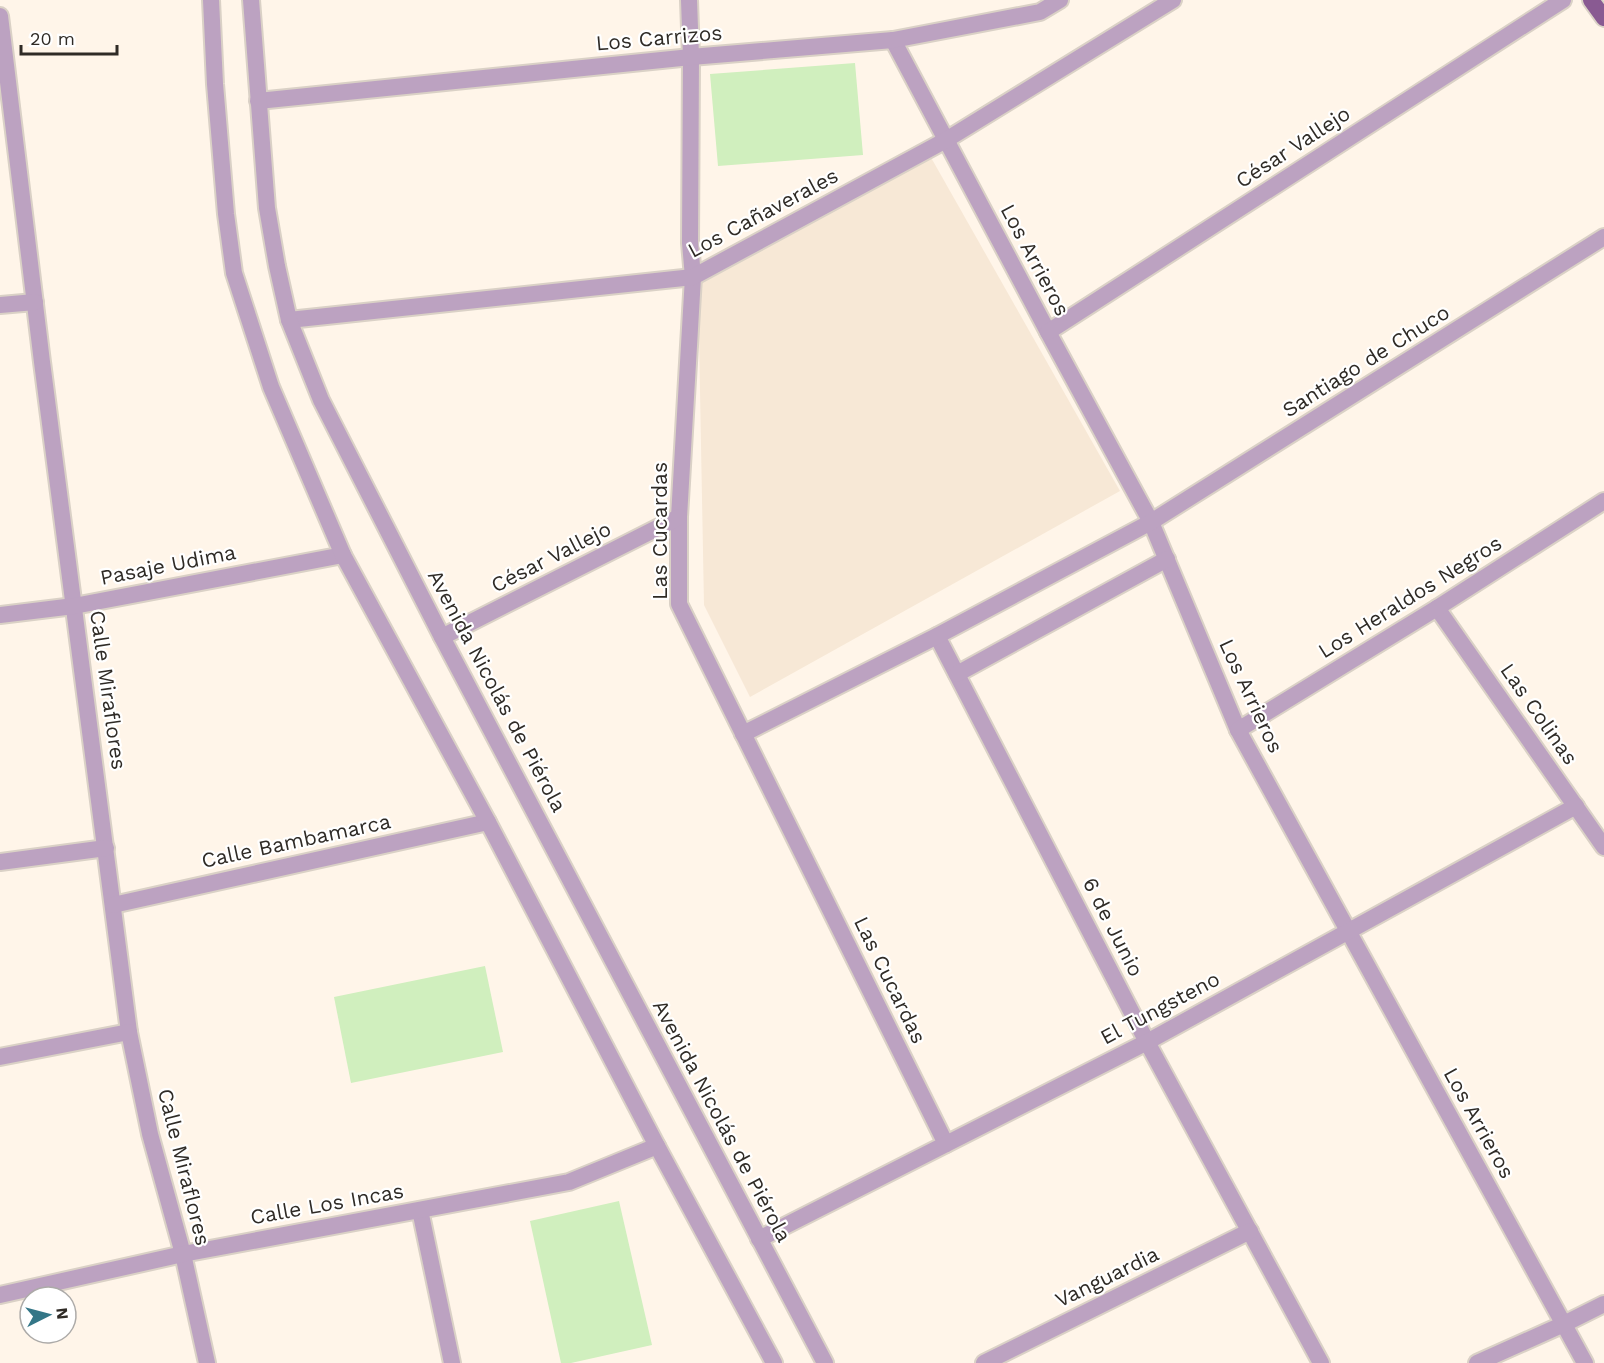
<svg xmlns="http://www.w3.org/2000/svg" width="1604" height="1363" font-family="'Work Sans',sans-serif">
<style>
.built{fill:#f7e8d6}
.green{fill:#d0efbe}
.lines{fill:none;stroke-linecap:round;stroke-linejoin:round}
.minor-casing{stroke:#dad1c6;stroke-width:20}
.tertiary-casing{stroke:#dad1c6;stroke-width:20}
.primary-casing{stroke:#dad1c6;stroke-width:20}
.minor{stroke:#bca2c1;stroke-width:16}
.tertiary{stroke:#bca2c1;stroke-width:16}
.primary{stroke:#895a92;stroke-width:16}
.labels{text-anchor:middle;stroke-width:4.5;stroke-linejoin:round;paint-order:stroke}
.street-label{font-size:21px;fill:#2f2b26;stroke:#fff}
</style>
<rect width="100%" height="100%" fill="#fff5e9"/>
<polygon class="built" points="929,154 1120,491 750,697 704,605 698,283"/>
<g class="green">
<polygon points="855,63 863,155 718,166 710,74"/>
<polygon points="485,966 503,1052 351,1083 334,997"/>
<polygon points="619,1201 652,1345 571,1363 561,1363 530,1221"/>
</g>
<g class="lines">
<g class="minor-casing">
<g id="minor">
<polyline points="689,0 691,57 690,243 693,277 679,517 679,604 946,1144"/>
<polyline points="0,16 42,362 129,1032 150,1134 183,1254 207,1363"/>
<polyline points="893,40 1048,332 1151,522 1238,730 1585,1363"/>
<polyline points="258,101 691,57 893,40 1040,12 1060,0"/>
<polyline points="0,305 35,302"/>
<polyline points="289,320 693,277 946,140 1173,0"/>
<polyline points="1048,332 1563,0"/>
<polyline points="1437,608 1604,847"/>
<polyline points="0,615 74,606 343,555"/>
<polyline points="937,636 1147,1042 1321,1363"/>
<polyline points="442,637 679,517"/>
<polyline points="957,674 1167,559"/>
<polyline points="1238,730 1437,608 1604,501"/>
<polyline points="743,734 937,636 1151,522 1604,237"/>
<polyline points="0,862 106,848"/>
<polyline points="113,905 488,822"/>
<polyline points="0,1057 129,1032"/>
<polyline points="420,1210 452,1363"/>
<polyline points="759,1239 1147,1042 1576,806"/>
<polyline points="0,1295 183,1254 569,1182 657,1146"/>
<polyline points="984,1363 1250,1231"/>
<polyline points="1477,1363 1564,1324 1604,1304"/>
</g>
</g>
<g class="tertiary-casing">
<g id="tertiary">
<polyline points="211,0 215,84 226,214 234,273 271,387 343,555 488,822 657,1146 774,1363"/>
<polyline points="251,0 267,208 277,266 289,320 321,400 442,637 825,1363"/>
</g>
</g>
<g class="primary-casing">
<polyline id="primary" points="1591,0 1604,18"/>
</g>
<use href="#minor" class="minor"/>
<use href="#tertiary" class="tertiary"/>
<use href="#primary" class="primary"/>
</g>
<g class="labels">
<g class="street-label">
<text transform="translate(659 38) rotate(-5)" y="7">Los Carrizos</text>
<text transform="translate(1293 147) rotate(-33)" y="7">César Vallejo</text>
<text transform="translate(763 213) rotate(-28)" y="7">Los Cañaverales</text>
<text transform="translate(1035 260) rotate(62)" y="7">Los Arrieros</text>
<text transform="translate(1366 361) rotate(-32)" y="7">Santiago de Chuco</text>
<text transform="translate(660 531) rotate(-90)" y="7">Las Cucardas</text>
<text transform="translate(551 557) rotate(-27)" y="7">César Vallejo</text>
<text transform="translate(168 565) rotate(-11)" y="7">Pasaje Udima</text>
<text transform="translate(1410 597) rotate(-32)" y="7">Los Heraldos Negros</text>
<text transform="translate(108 690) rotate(82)" y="7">Calle Miraflores</text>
<text transform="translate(497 691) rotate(62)" y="7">Avenida Nicolás de Piérola</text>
<text transform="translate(1251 696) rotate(65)" y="7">Los Arrieros</text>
<text transform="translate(1539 714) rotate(55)" y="7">Las Colinas</text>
<text transform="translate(296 841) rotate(-12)" y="7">Calle Bambamarca</text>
<text transform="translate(1113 927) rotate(63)" y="7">6 de Junio</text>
<text transform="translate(890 980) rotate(64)" y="7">Las Cucardas</text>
<text transform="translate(1160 1008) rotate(-28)" y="7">El Tungsteno</text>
<text transform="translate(722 1121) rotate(62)" y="7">Avenida Nicolás de Piérola</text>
<text transform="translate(1479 1123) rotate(61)" y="7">Los Arrieros</text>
<text transform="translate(184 1167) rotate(76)" y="7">Calle Miraflores</text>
<text transform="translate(327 1204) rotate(-10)" y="7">Calle Los Incas</text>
<text transform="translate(1107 1277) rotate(-26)" y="7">Vanguardia</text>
</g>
</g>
<g transform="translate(48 1315) rotate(84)"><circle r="28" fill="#ffffff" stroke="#acaaa8" stroke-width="1.5"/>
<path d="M0-4.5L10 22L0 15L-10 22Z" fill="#337687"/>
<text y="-9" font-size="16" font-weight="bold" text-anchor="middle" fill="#2f2b26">N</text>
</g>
<path d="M21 45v9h96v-9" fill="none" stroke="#2f2b26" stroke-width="3"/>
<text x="30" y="45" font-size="18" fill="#2f2b26" stroke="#ffffff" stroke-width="4.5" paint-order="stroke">20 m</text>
</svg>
